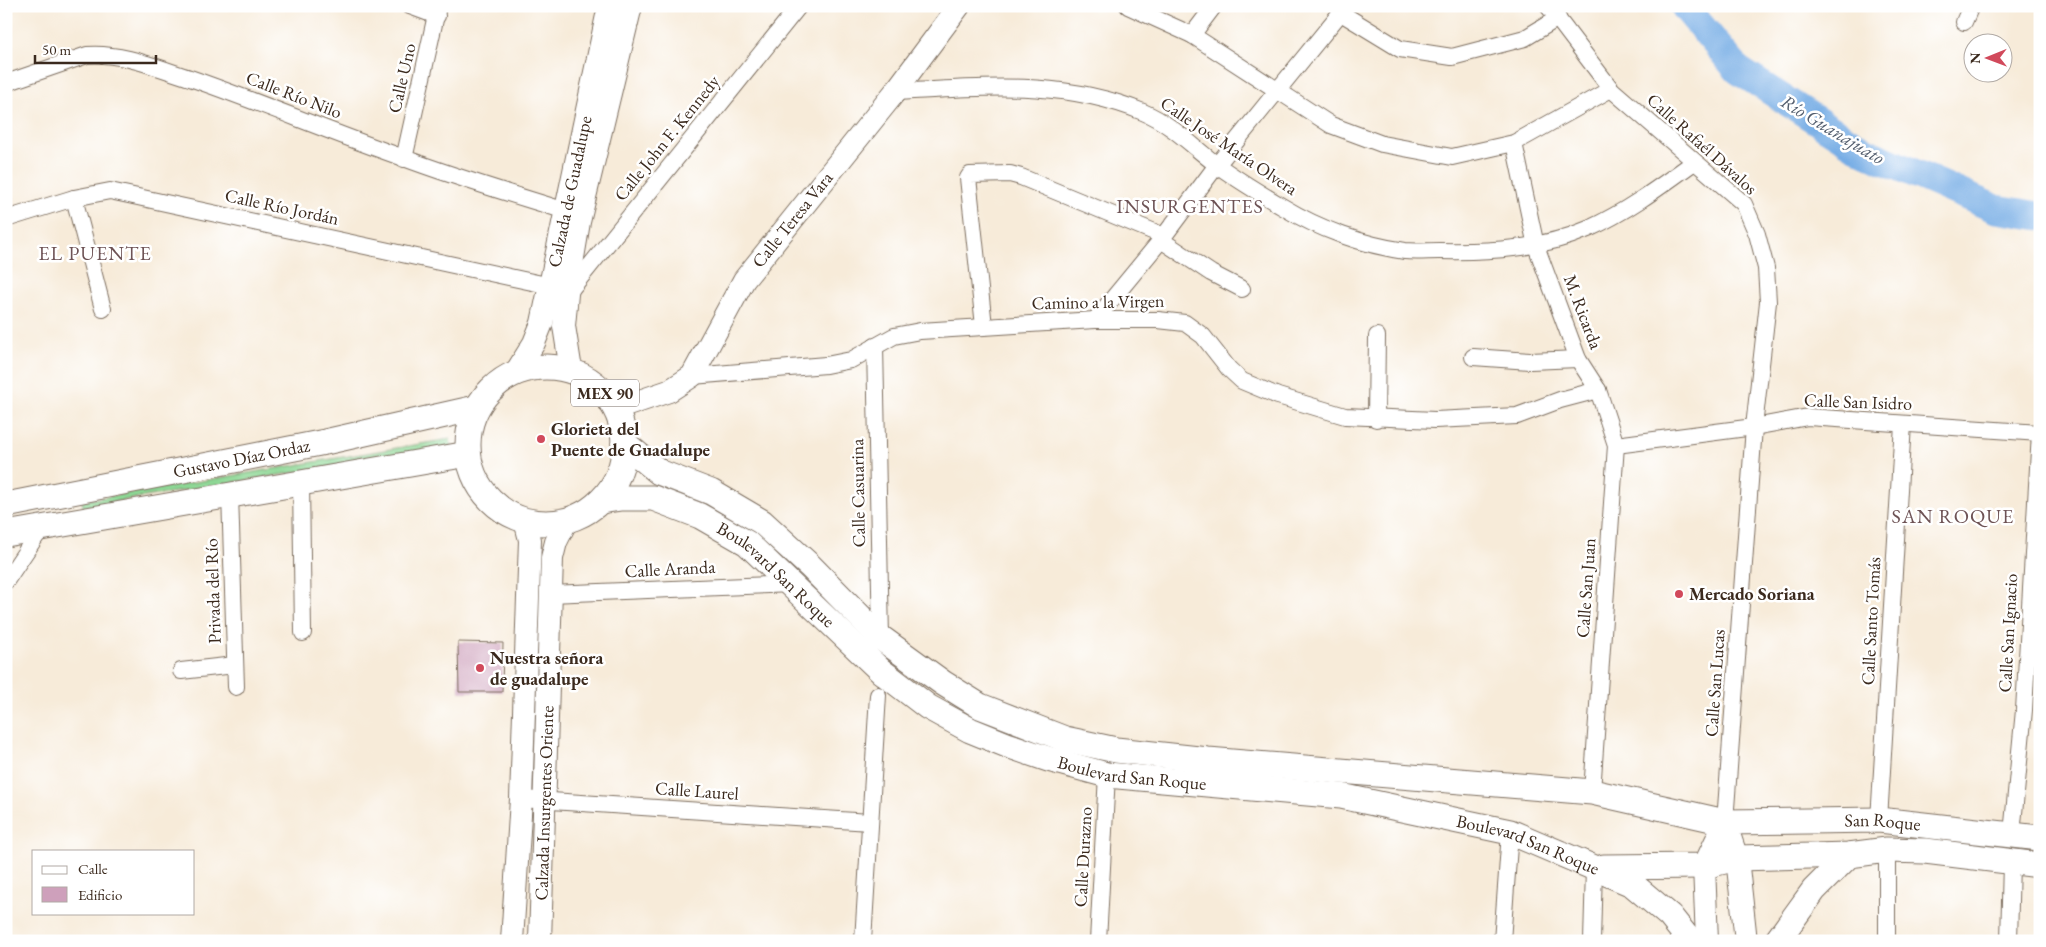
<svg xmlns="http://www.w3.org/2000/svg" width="2046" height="947" font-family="'EB Garamond',serif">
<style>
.green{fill:#8dd794;stroke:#648059}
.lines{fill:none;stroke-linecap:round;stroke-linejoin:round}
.river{stroke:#77ade5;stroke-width:29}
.building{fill:#cea0bb}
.street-casing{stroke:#7d6e5f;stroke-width:18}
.secondary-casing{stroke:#7d6e5f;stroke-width:24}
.primary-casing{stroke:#7d6e5f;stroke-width:27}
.street{stroke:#fff;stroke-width:16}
.secondary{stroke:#fff;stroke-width:22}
.primary{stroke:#fff;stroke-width:25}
.poi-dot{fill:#d1495b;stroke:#fff;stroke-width:2}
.labels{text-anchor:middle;stroke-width:5;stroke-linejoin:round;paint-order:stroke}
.shield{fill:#fff;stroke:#766a62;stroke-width:1}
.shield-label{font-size:16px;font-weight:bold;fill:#3b2a1e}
.street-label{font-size:18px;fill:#3b2a1e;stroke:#fff}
.poi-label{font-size:18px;font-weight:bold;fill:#3b2a1e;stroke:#fff;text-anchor:start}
.water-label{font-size:19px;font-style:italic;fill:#535e6e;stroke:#fff}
.quarter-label{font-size:20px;letter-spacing:1px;fill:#6e5355;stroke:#fff}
</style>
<rect width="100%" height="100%" fill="#fff"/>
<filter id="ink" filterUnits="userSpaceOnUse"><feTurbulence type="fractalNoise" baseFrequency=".02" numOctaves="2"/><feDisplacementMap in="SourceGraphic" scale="10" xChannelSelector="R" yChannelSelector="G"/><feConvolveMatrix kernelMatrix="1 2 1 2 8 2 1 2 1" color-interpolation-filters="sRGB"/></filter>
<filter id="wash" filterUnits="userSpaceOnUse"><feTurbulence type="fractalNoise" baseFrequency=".0096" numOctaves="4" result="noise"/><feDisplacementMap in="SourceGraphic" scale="20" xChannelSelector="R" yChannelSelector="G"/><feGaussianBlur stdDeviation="1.12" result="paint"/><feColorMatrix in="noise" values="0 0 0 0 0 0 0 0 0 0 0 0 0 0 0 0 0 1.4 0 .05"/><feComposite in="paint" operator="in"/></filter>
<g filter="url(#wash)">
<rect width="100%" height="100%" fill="#f7ebd9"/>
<polygon class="green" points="450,439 451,447 83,507 82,501"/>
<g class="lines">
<polyline class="river" points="1684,6 1738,70 1866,152 1996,209 2040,216"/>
</g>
<g id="blocks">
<polygon class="building" points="458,642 503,643 502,692 459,692"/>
</g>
</g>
<g filter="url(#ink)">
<use href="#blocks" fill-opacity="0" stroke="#7d6e5f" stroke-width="1"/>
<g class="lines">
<g class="street-casing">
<g id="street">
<polyline points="410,6 437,16"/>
<polyline points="1128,6 1192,35 1331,125 1382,144 1452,157 1514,143 1611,89"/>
<polyline points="1548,6 1611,89 1744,204 1757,234 1766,268 1768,302 1754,427 1725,822"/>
<polyline points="1341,13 1400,49 1452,57 1525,38 1558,18"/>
<polyline points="1964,22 1971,6"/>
<polyline points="1192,35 1214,6"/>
<path d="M6,83l81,-28c34,-3 71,13 103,23 72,25 142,55 214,80 53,20 108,36 162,53"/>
<path d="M895,92c87,-4 165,-14 248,20 29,12 50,35 74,53 21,15 44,29 66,42 36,22 80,38 122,44 11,1 23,0 34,0 51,1 103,-2 149,-22 38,-17 73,-43 106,-67"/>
<polyline points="1514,143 1536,246 1578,359 1598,390 1616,445 1592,792"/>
<polyline points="404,159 438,6"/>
<polyline points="74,198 103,309"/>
<polyline points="6,219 74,198 110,191 551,286"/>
<polyline points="1161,240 1211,273 1242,289"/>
<polyline points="568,293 799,6"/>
<polyline points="1095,320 1161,240 1217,165 1346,6"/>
<polyline points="984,326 968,178 970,175 1010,174 1021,177 1164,236"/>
<polyline points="875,346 881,638"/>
<polyline points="1473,357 1530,361 1578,359"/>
<polyline points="692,376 826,365 851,360 894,336 920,331 1095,320 1158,320 1185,323 1203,336 1229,369 1242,381 1278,396 1345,416 1435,420 1517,416 1560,400 1598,390"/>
<polyline points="1376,419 1377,336"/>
<polyline points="1616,445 1754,427 1808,417 2040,433"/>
<polyline points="301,481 303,633"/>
<polyline points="230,494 236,687"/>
<polyline points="6,581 41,529"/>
<polyline points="550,594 792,584"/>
<polyline points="181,671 235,665"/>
<polyline points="521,799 870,822"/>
<polyline points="1879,820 1903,424"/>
<polyline points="2012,834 2024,710 2040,433"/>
<polyline points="1887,850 1887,941"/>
<polyline points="863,941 878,695"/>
<polyline points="1098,941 1107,775"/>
<polyline points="1502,941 1510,832"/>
<polyline points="1592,941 1594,868"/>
<polyline points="2009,941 2011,862"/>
</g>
</g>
<g class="secondary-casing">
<g id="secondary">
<polyline points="571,370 564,326 567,294 579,222 631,6"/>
<path id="s1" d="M516,372l18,-29 8,-20 67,-317"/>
<path id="s2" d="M616,409l53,-18 23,-15 52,-96 151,-188 64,-86"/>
<polyline points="1725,822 1737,858 1746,941"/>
<polyline points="512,941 521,799 530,540 525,520"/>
<path id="s3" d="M540,941l12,-383 4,-16 11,-22"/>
<polyline points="1707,941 1704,866 1725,822"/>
</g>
</g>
<g class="primary-casing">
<g id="primary">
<circle cx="546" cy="445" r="78"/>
<path id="s4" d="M624,443l35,29 52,20 51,30 48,44 71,72 62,45 37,23 85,33 51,11 92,10 384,32 133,30 154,-2 161,18"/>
<path id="s5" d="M601,501l20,-3h32l47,18 47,27 134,128 47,36 42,23 37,15 41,14 59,16 234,21 169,36 122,52 38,32 20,25"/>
<path id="s6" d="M6,505l319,-63 151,-34"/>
<polyline points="6,534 468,454"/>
<polyline points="1604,867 1704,866 1737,858 1849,855 1887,850 1925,851 2040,865"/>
<polyline points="1777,941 1814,890 1849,855"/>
</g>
</g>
<use href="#street" class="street"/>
<use href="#secondary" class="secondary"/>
<use href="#primary" class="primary"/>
</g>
</g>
<g class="poi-dot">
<circle cx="541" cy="439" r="5"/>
<circle cx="1679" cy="594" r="5"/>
<circle cx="480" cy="668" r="5"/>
</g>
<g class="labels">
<rect class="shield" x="571" y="379.5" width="68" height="27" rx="4"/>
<g class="shield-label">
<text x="605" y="399">MEX 90</text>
</g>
<g class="street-label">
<text transform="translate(402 78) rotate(-77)" y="6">Calle Uno</text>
<text transform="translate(294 95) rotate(21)" y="6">Calle Río Nilo</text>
<text transform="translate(667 138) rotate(-51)" y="6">Calle John F. Kennedy</text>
<text transform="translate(1702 144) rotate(42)" y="6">Calle Rafaél Dávalos</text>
<text transform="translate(1229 146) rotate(34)" y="6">Calle José María Olvera</text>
<text dy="6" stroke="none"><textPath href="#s1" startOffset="190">Calzada de Guadalupe</textPath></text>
<text transform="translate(282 207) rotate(12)" y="6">Calle Río Jordán</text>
<text dy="6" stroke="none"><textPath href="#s2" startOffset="270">Calle Teresa Vara</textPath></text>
<text transform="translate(1098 302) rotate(-1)" y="6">Camino a la Virgen</text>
<text transform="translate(1583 312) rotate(69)" y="6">M. Ricarda</text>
<text transform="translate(1858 402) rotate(2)" y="6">Calle San Isidro</text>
<text dy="6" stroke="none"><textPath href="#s6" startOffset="240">Gustavo Díaz Ordaz</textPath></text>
<text transform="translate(858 493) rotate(-91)" y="6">Calle Casuarina</text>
<text transform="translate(670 569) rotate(-3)" y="6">Calle Aranda</text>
<text dy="6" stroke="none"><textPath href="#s5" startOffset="199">Boulevard San Roque</textPath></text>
<text transform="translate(1586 588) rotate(-86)" y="6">Calle San Juan</text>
<text transform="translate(213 591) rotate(-92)" y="6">Privada del Río</text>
<text transform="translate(1871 621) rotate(-87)" y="6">Calle Santo Tomás</text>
<text transform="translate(2008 633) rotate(-87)" y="6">Calle San Ignacio</text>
<text transform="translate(1715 683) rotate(-86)" y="6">Calle San Lucas</text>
<text dy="6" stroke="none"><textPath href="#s5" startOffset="618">Boulevard San Roque</textPath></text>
<text transform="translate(697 791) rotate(4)" y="6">Calle Laurel</text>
<text dy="6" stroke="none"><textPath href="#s3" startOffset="138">Calzada Insurgentes Oriente</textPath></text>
<text dy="6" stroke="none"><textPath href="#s4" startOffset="1362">San Roque</textPath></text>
<text dy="6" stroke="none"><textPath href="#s5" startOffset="1022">Boulevard San Roque</textPath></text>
<text transform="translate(1083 857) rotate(-87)" y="6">Calle Durazno</text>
</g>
<g class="poi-label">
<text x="551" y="435">Glorieta del<tspan x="551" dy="21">Puente de Guadalupe</tspan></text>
<text x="1689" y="600">Mercado Soriana</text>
<text x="490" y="664">Nuestra señora<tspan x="490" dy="21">de guadalupe</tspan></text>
</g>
<g class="water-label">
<text transform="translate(1833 129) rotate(31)" y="7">Río Guanajuato</text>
</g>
<g class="quarter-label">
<text x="1190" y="213">INSURGENTES</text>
<text x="95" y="260">EL PUENTE</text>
<text x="1953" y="523">SAN ROQUE</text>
</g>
</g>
<rect width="2046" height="947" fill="none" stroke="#fff" stroke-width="25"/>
<rect x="32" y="850" width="162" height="65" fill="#ffffff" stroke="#b1aaa5"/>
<rect x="42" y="866" width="25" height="8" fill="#ffffff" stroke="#b1aaa5"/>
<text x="78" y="874" font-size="15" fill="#3b2a1e">Calle</text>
<rect x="42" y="887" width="25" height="15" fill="#cea0bb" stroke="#b1aaa5"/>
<text x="78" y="900" font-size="15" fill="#3b2a1e">Edificio</text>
<g transform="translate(1988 58) rotate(269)"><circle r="24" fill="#ffffff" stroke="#b1aaa5"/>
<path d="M0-4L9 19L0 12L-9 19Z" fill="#d1495b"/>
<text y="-8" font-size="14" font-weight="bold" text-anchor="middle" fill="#3b2a1e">N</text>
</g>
<path d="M35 55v8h121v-8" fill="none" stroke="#3b2a1e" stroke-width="2.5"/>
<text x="42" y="55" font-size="15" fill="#3b2a1e" stroke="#ffffff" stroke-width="4" paint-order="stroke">50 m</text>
</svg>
